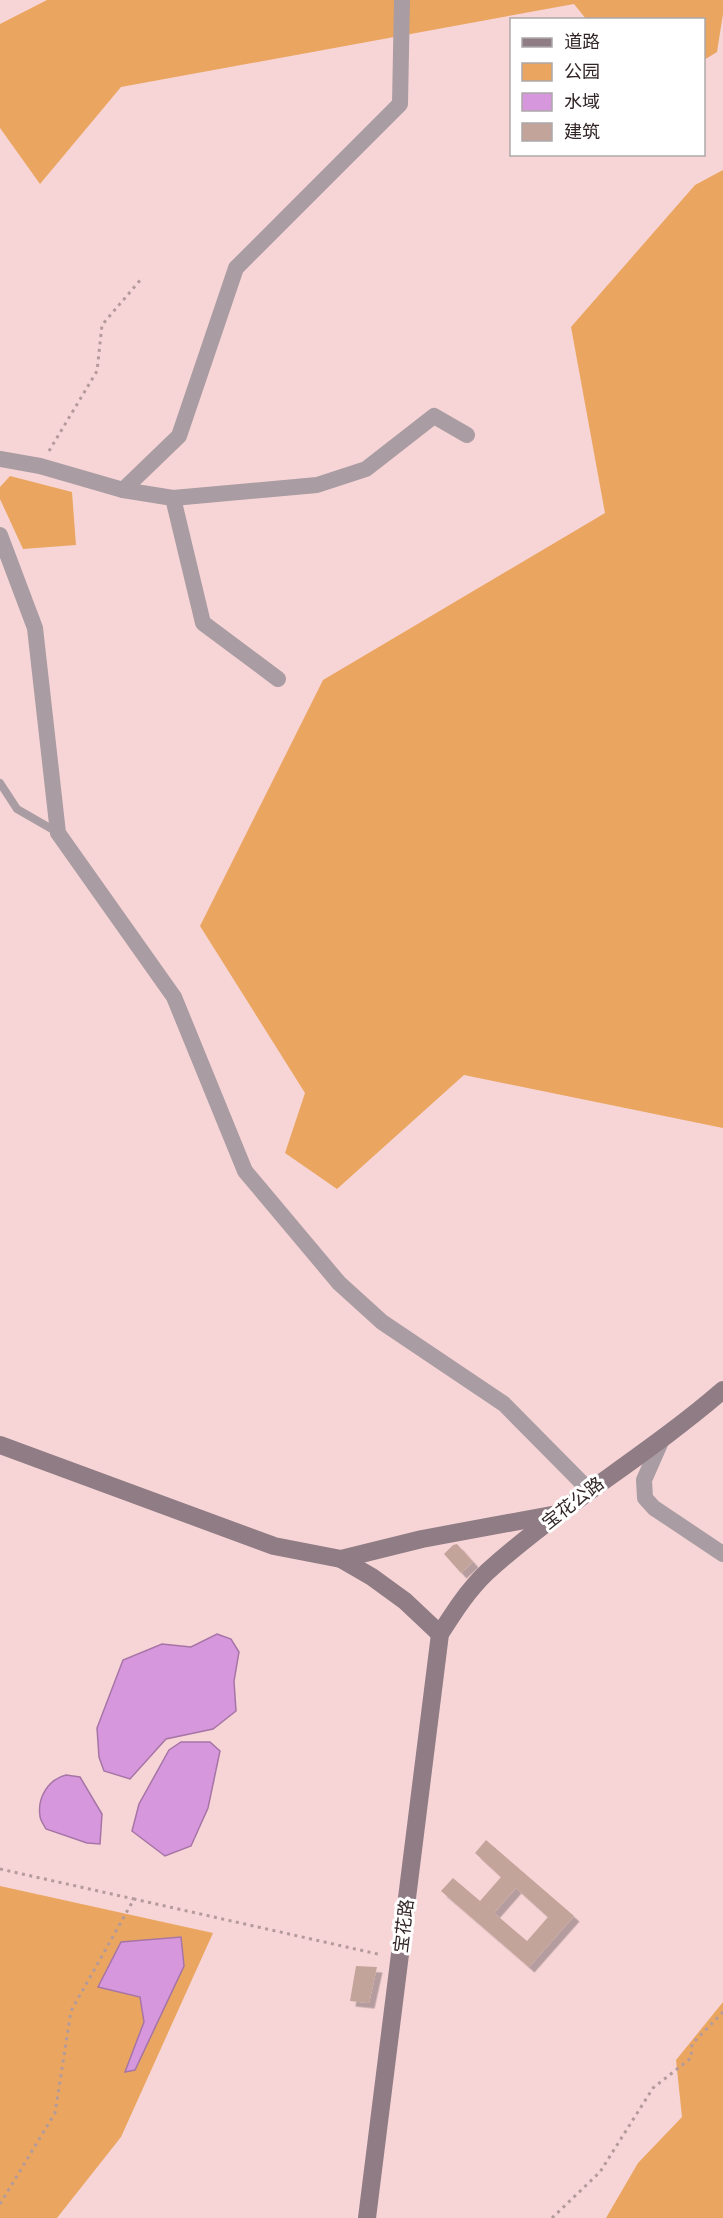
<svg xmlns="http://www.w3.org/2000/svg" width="723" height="2218" font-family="'Nunito Sans','Noto Sans SC',sans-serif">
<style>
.green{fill:#eaa660}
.water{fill:#d797dd;stroke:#a675a6;stroke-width:1.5}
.building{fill:#c2a49a;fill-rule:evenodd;filter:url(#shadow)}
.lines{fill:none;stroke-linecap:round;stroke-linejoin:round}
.path{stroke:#b59a9b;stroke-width:3;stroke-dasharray:3 4.5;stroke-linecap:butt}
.lane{stroke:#a99ca2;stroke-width:8}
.street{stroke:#a99ca2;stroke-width:16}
.secondary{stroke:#8f7c84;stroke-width:18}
.labels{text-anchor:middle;stroke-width:6;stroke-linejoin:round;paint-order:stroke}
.street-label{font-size:18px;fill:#332627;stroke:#fff}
</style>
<defs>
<filter id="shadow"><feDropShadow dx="5.5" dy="5.5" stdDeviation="0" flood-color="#0004"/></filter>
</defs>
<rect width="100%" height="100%" fill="#f7d5d7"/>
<g class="green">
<polygon points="47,0 723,0 723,14 717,52 704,60 704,20 586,19 574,4 121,87 40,184 0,128 0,24"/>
<polygon points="723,170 723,1128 464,1075 337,1189 285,1153 305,1093 200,926 323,680 605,513 571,327 695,185"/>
<polygon points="10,476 72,492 76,545 23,549 0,499 0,487"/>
<polygon points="0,1886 213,1933 121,2137 57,2218 0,2218"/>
<polygon points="723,2002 723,2218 606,2218 638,2163 682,2117 676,2060"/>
</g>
<g class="water">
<polygon points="217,1634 231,1639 239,1652 234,1681 236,1711 213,1729 166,1739 130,1779 104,1771 99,1757 97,1728 123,1660 162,1644 191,1647"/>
<polygon points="181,1742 210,1742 220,1751 208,1808 191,1846 165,1856 132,1831 139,1804 169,1750"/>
<path d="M66,1775l14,2 22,37 -2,30 -13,-1 -41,-14c-2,-4 -6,-9 -6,-13 -3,-19 9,-37 26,-41z"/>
<polygon points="181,1937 184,1966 135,2070 125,2072 144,2022 140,1997 98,1987 121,1942"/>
</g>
<g class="building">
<polygon points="457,1544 473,1562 461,1573 444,1554 453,1545"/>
<path d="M486,1840l88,76 -45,51 -88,-76 12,-13 27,23 21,-24 -26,-24zM516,1888l32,29 -21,24 -33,-28z"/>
<polygon points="356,1966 377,1967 369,2003 350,2001"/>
</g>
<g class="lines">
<g class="path">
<polyline points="49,451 97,371 102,325 142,278"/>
<polyline points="0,1869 134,1899"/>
<polyline points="0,2204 55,2113 71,2011 134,1899 382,1955"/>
<polyline points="552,2218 600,2172 653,2088 691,2058 692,2044 723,2012"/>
</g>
<polyline class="lane" points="0,783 17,809 57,832"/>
<g class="street">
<polyline points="0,459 40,466 123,490 179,436 236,268 400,104 402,0"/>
<polyline points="123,490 173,498 203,623 278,679"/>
<polyline points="173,498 317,485 366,469 434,416 467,435"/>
<polyline points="0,535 35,628 58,833 174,997 245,1171 339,1283 382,1322 504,1404 589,1490"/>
<polyline points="663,1437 644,1480 645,1498 654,1508 723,1554"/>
</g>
<g class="secondary">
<polyline points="0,1445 274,1546 341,1559 372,1577 405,1601 440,1634"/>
<polyline points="341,1559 422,1539 557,1514"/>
<path d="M367,2218l73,-584c14,-22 28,-44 47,-62 74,-67 161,-117 236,-182"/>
</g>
</g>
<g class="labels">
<g class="street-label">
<text transform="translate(573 1503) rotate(-38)" y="6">宝花公路</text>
<text transform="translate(404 1926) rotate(-83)" y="6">宝花路</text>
</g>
</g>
<rect x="510" y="18" width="195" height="138" fill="#ffffff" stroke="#ada8a9" stroke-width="1.5"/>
<rect x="522" y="38" width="30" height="9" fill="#8f7c84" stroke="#ada8a9" stroke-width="1.5"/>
<text x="564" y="48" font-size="18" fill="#332627">道路</text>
<rect x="522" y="63" width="30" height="18" fill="#eaa660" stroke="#ada8a9" stroke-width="1.5"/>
<text x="564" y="78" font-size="18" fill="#332627">公园</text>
<rect x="522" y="93" width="30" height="18" fill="#d797dd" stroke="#ada8a9" stroke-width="1.5"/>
<text x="564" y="108" font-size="18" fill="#332627">水域</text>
<rect x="522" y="123" width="30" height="18" fill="#c2a49a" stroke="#ada8a9" stroke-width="1.5"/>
<text x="564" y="138" font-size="18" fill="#332627">建筑</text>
</svg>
